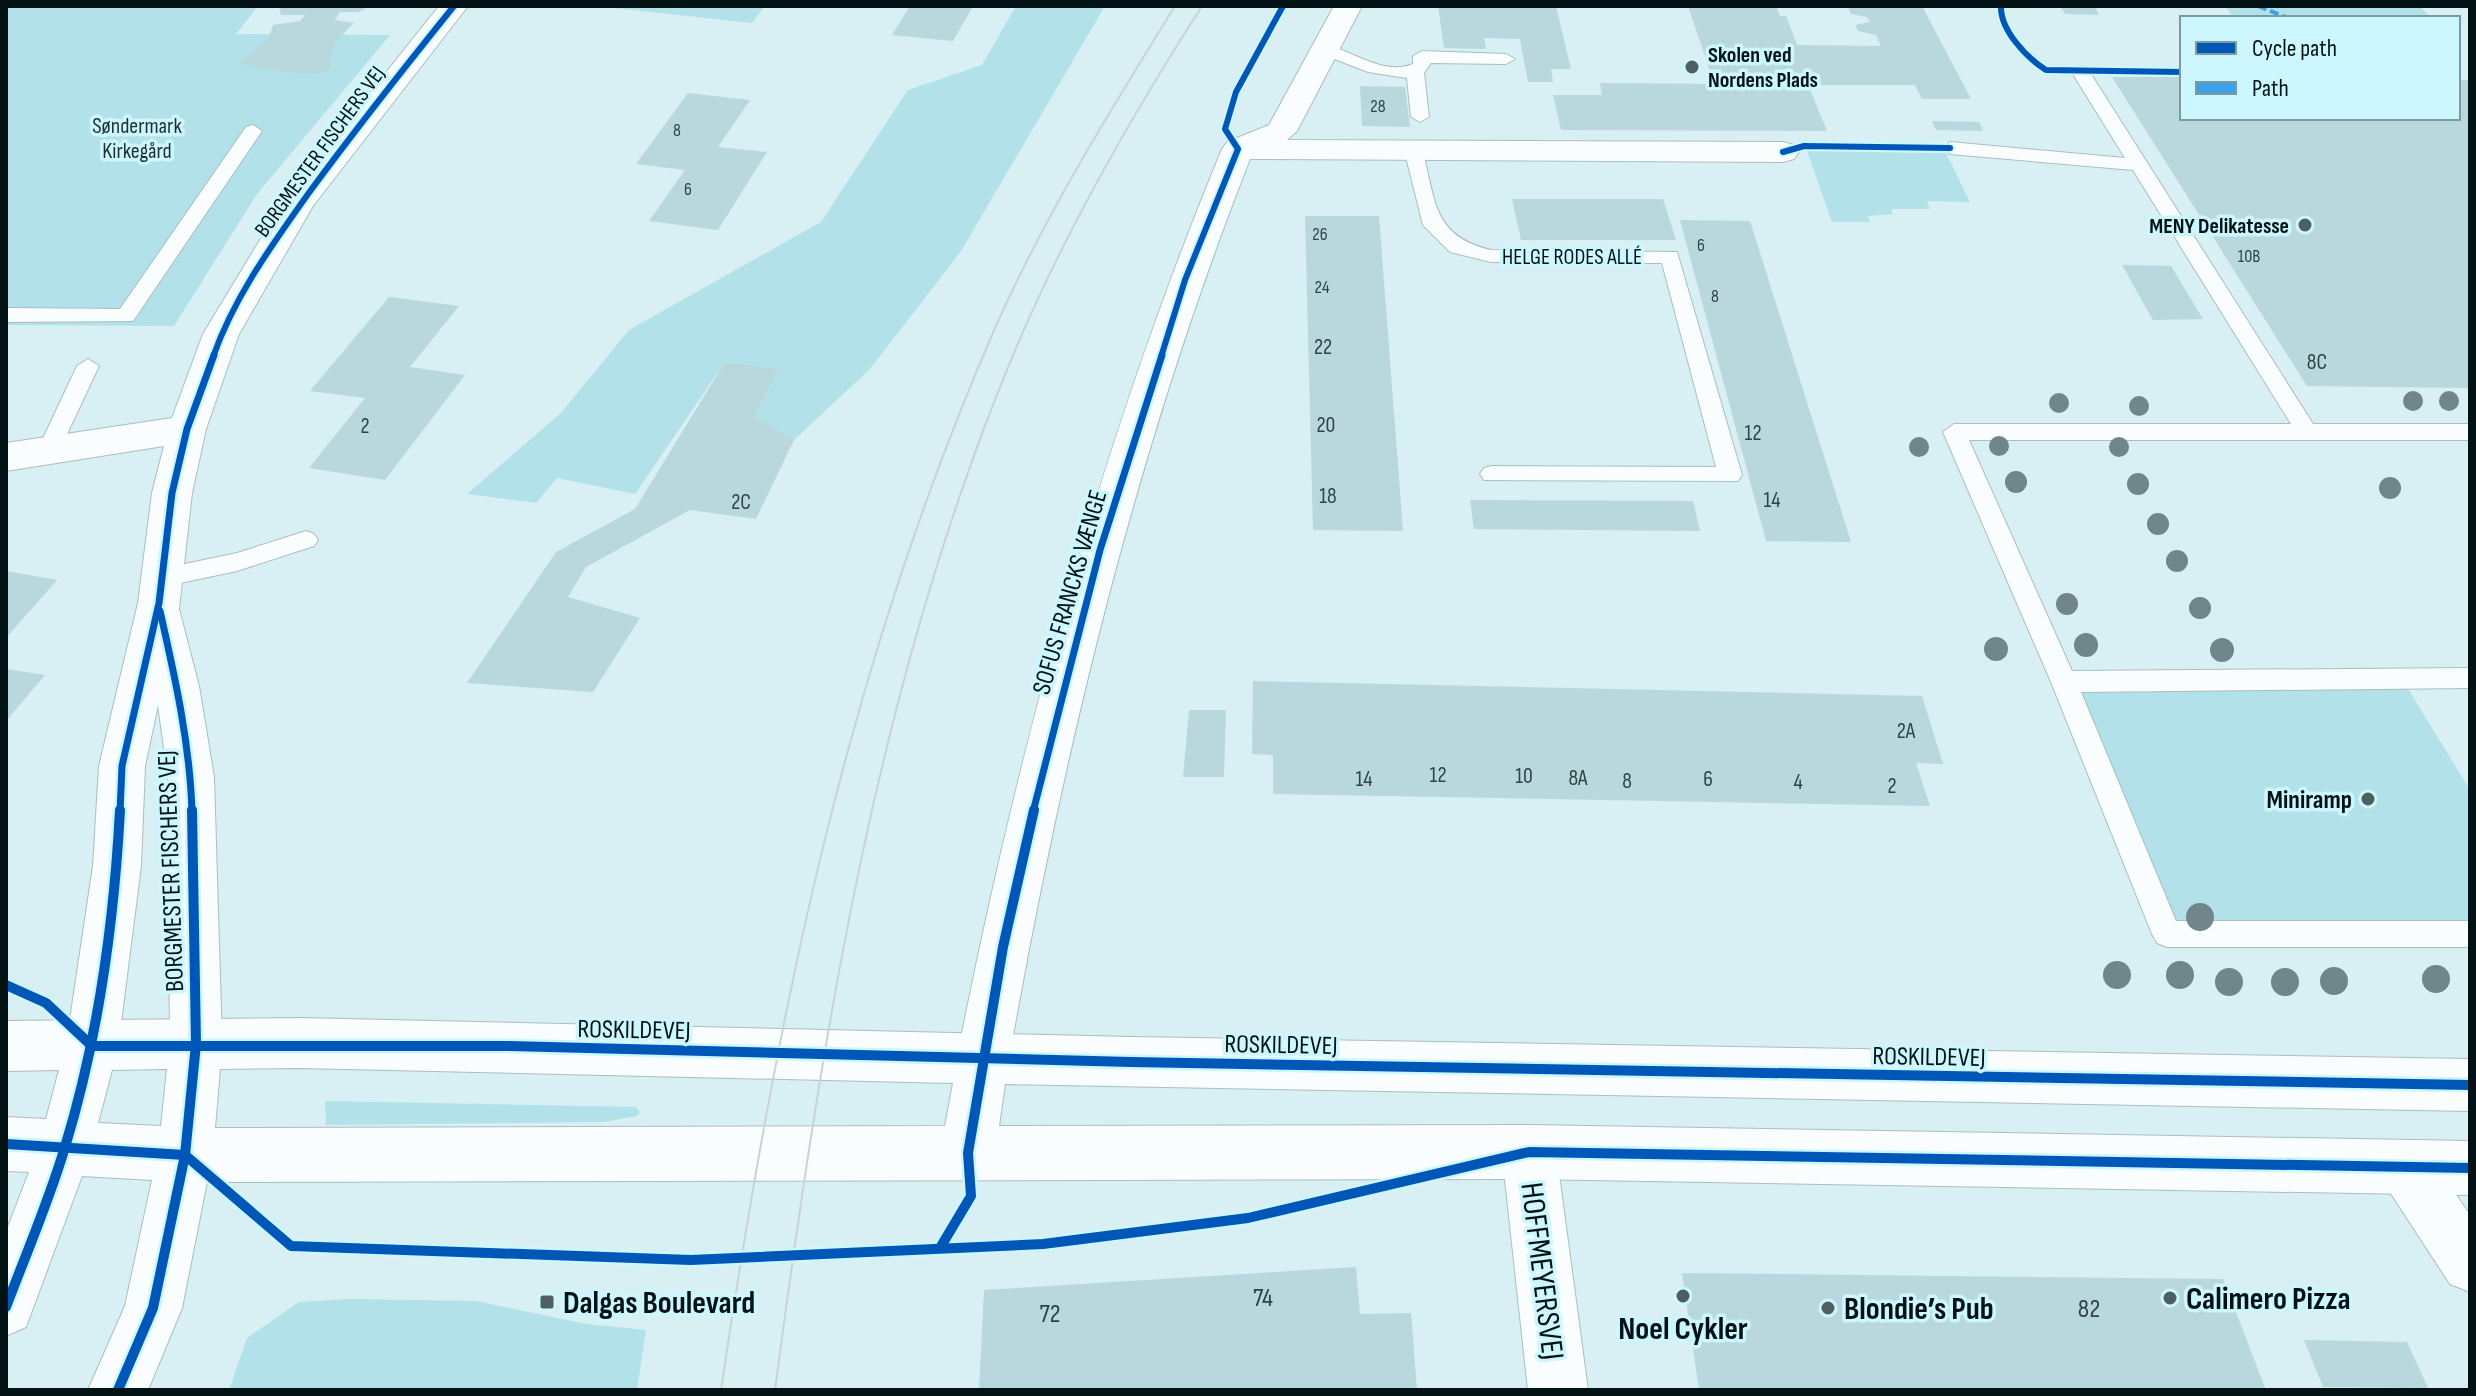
<svg xmlns="http://www.w3.org/2000/svg" width="2476" height="1396" font-family="'Sofia Sans Condensed',sans-serif">
<style>
.green{fill:#b3e1e9}
.building{fill:#b8d8de}
.lines{fill:none;stroke-linecap:round;stroke-linejoin:round}
.lane-casing{stroke:#abbec0;stroke-width:2}
.street-casing{stroke:#abbec0;stroke-width:2}
.secondary-casing{stroke:#abbec0;stroke-width:2}
.lane{fill:#f9fdfd;fill-rule:evenodd}
.street{fill:#f9fdfd;fill-rule:evenodd}
.secondary{fill:#f9fdfd;fill-rule:evenodd}
.tram{stroke:#cbd2d4;stroke-width:2}
.quiet{stroke:#3ca1ea;stroke-width:4;stroke-dasharray:9 4;stroke-linecap:butt}
.cycleway-far2-casing{stroke:#cdf7fe;stroke-width:10}
.cycleway-far1-casing{stroke:#cdf7fe;stroke-width:12}
.cycleway-casing{stroke:#cdf7fe;stroke-width:15}
.cycleway-far2{stroke:#0057b8;stroke-width:6}
.cycleway-far1{stroke:#0057b8;stroke-width:7}
.cycleway{stroke:#0057b8;stroke-width:10}
.tree{fill:#71868a}
.poi-dot{fill:#4e5f62;stroke:#cdf7fe;stroke-width:3}
.labels{text-anchor:middle;stroke-width:7;stroke-linejoin:round;paint-order:stroke}
.far-number-label{font-size:18px;fill:#304446}
.far-poi-label{font-size:22px;font-weight:bold;fill:#031214;stroke:#cdf7fe;text-anchor:start}
.far-park-label{font-size:22px;fill:#1d3135;stroke:#cdf7fe}
.far-street-label{font-size:22px;fill:#031214;stroke:#cdf7fe}
.number-label{font-size:22px;fill:#304446}
.street-label{font-size:26px;fill:#031214;stroke:#cdf7fe}
.poi-label{font-size:26px;font-weight:bold;fill:#031214;stroke:#cdf7fe;text-anchor:end}
.near-number-label{font-size:26px;fill:#304446}
.near-street-label{font-size:32px;fill:#031214;stroke:#cdf7fe}
.near-poi-label{font-size:32px;font-weight:bold;fill:#031214;stroke:#cdf7fe;text-anchor:start}
</style>
<rect width="100%" height="100%" fill="#d8eff3"/>
<g class="green">
<polygon points="6,6 258,6 236,34 390,35 257,194 174,326 6,325"/>
<polygon points="596,6 765,6 752,23"/>
<polygon points="1016,6 1105,6 961,251 870,369 794,440 754,416 778,369 725,362 635,494 557,478 536,503 467,494 561,413 629,330 821,222 908,90 982,65"/>
<polygon points="2225,6 2420,6 2431,18 2234,18"/>
<polygon points="1807,151 1946,153 1970,202 1927,201 1930,209 1891,209 1893,214 1868,216 1870,222 1832,222"/>
<polygon points="2402,679 2470,790 2470,924 2172,927 2064,682"/>
<polygon points="325,1101 636,1107 640,1112 637,1116 603,1122 326,1125"/>
<polygon points="352,1299 476,1301 586,1324 646,1330 637,1390 229,1390 247,1338 299,1302"/>
</g>
<g class="building">
<polygon points="279,6 369,6 359,12 340,12 335,20 354,23 335,42 328,72 299,74 239,64 269,38 273,25 300,21 305,15 281,15"/>
<polygon points="910,6 973,6 953,41 892,35"/>
<polygon points="1438,6 1556,6 1571,69 1551,69 1553,82 1528,82 1520,39 1484,38 1486,49 1444,48"/>
<polygon points="1688,6 1776,6 1780,16 1786,16 1797,45 1881,46 1876,35 1858,31 1855,25 1870,22 1867,17 1851,14 1848,7 1922,6 1971,99 1922,99 1915,85 1808,85 1827,131 1561,130 1553,95 1602,95 1600,83 1724,84 1720,72 1710,71"/>
<polygon points="2060,6 2094,6 2099,15 2065,14"/>
<polygon points="2112,77 2182,77 2182,118 2458,118 2458,80 2470,80 2470,388 2307,386"/>
<polygon points="1360,86 1405,87 1410,127 1362,126"/>
<polygon points="688,93 750,100 718,147 767,152 718,230 649,221 685,170 636,164"/>
<polygon points="1932,121 1979,122 1983,131 1936,130"/>
<polygon points="1512,199 1663,199 1676,240 1521,240"/>
<polygon points="1305,216 1379,216 1403,531 1313,530"/>
<polygon points="1680,220 1750,221 1851,542 1766,541"/>
<polygon points="2122,265 2171,266 2203,319 2153,320"/>
<polygon points="389,297 459,306 410,367 465,375 385,480 309,468 365,398 310,391"/>
<polygon points="725,362 779,369 754,416 794,440 756,519 690,510 586,567 568,597 640,618 593,692 467,683 556,552 635,509"/>
<polygon points="1470,500 1693,501 1700,531 1474,529"/>
<polygon points="6,571 57,580 6,638"/>
<polygon points="6,669 45,675 6,721"/>
<polygon points="1253,681 1922,696 1943,764 1916,763 1930,806 1273,794 1273,755 1252,754"/>
<polygon points="1189,710 1226,710 1224,777 1183,777"/>
<polygon points="1356,1267 1360,1314 1411,1313 1417,1390 979,1390 984,1290"/>
<polygon points="1682,1273 2223,1279 2266,1390 1699,1390"/>
<polygon points="2304,1340 2407,1342 2428,1388 2323,1387"/>
</g>
<g class="lines">
<g class="lane-casing">
<g id="lane">
<path d="M1325,44c27,7 59,32 88,20v-8l9,-5 84,3 9,5 -9,5 -75,-1 -7,10 5,44 -9,5 -9,-5 -4,-39 -39,-6 -49,-19v-8z"/>
<polygon points="2080,66 2089,71 2313,424 2470,424 2470,440 1969,440 2072,671 2470,668 2470,688 2081,692 2176,921 2470,921 2470,947 2167,947 2157,943 2152,934 2051,682 1943,432 1954,424 2291,424 2133,170 1950,154 1941,148 1950,142 2125,158 2071,71"/>
<polygon points="253,125 262,131 133,321 6,322 6,308 120,309 246,127"/>
<path d="M1413,143l9,6c14,52 10,87 69,101l186,2 65,223 -4,6 -254,-1 -4,-6 4,-6 8,-2 224,1 -54,-204 -171,-1 -41,-10 -27,-27 -19,-76z"/>
<polygon points="88,359 99,366 60,449 57,455 41,455 38,449 77,366"/>
<polygon points="306,531 314,534 318,540 314,546 237,571 161,587 152,585 149,578 152,571 161,569 237,553"/>
</g>
</g>
<g class="street-casing">
<g id="street">
<polygon points="439,6 468,6 313,206 239,334 206,429 192,493 179,609 199,686 214,777 222,1044 214,1062 196,1069 178,1062 170,1044 168,777 158,705 145,766 141,866 118,1046 110,1064 92,1071 74,1064 66,1046 93,866 99,766 138,603 152,493 164,446 6,471 6,443 172,418 203,334 283,202"/>
<path d="M1334,6h28l-65,125 -10,9 496,2 11,3 5,7 -5,7 -11,3 -533,-3c-114,289 -187,593 -241,899l-8,18 -18,7 -18,-7 -8,-18c61,-310 144,-617 265,-909l5,-7 42,-17z"/>
<polygon points="1529,1125 1548,1133 1556,1152 1588,1390 1528,1390 1502,1152 1510,1133"/>
<polygon points="2405,1140 2424,1148 2470,1215 2470,1292 2450,1284 2386,1186 2378,1167 2386,1148"/>
</g>
</g>
<g class="secondary-casing">
<path id="secondary" d="M301,1018l830,19 1339,22v52l-1465,-27 -6,42 530,-1 941,16v54l-941,-16 -1322,3 -25,126 -34,82h-60l37,-84 27,-126 -70,-4 -56,151 -20,9v-104l23,-60 -23,-1v-54l40,2 13,-49 -53,1v-50zM301,1068l652,15 -8,43 -730,2 5,-59zM167,1069l-6,57 -63,-3 14,-53z"/>
</g>
<use href="#lane" class="lane"/>
<use href="#street" class="street"/>
<use href="#secondary" class="secondary"/>
<g class="tram">
<path d="M721,1390c54,-366 125,-721 274,-1062 50,-113 115,-217 180,-322"/>
<path d="M775,1390c47,-353 102,-712 241,-1042 51,-120 116,-233 186,-342"/>
</g>
<polyline class="quiet" points="2258,6 2288,18"/>
<g class="cycleway-far2-casing">
<g id="cycleway-far2">
<path d="M2001,6c-1,24 26,52 45,64l136,2"/>
<polyline points="1783,152 1804,146 1950,148"/>
<path d="M213,357c21,-60 59,-112 95,-163 47,-64 96,-126 146,-188"/>
<polyline points="1161,357 1185,280 1238,149 1225,129 1236,92 1283,6"/>
</g>
</g>
<g class="cycleway-far1-casing">
<g id="cycleway-far1">
<path d="M160,611c15,66 30,133 32,201"/>
<polyline points="120,812 122,766 159,603 172,493 187,429 214,355"/>
<polyline points="1033,812 1100,550 1162,355"/>
</g>
</g>
<g class="cycleway-casing">
<g id="cycleway">
<polyline points="6,985 46,1003 92,1046"/>
<polyline points="92,1046 509,1046 1131,1062 2470,1085"/>
<polyline points="6,1144 185,1155 291,1246 691,1260 1043,1244 1248,1218 1529,1152 2470,1168"/>
<polyline points="940,1248 971,1196 968,1153 1003,947 1034,810"/>
<path d="M6,1307c20,-53 43,-106 59,-160 33,-108 49,-224 55,-337"/>
<polyline points="118,1390 153,1308 185,1155 196,1044 192,810"/>
</g>
</g>
<use href="#cycleway-far2" class="cycleway-far2"/>
<use href="#cycleway-far1" class="cycleway-far1"/>
<use href="#cycleway" class="cycleway"/>
</g>
<g class="tree">
<circle cx="2413" cy="401" r="10"/>
<circle cx="2449" cy="401" r="10"/>
<circle cx="2059" cy="403" r="10"/>
<circle cx="2139" cy="406" r="10"/>
<circle cx="1999" cy="446" r="10"/>
<circle cx="1919" cy="447" r="10"/>
<circle cx="2119" cy="447" r="10"/>
<circle cx="2016" cy="482" r="11"/>
<circle cx="2138" cy="484" r="11"/>
<circle cx="2390" cy="488" r="11"/>
<circle cx="2158" cy="524" r="11"/>
<circle cx="2177" cy="561" r="11"/>
<circle cx="2067" cy="604" r="11"/>
<circle cx="2200" cy="608" r="11"/>
<circle cx="2086" cy="645" r="12"/>
<circle cx="1996" cy="649" r="12"/>
<circle cx="2222" cy="650" r="12"/>
<circle cx="2200" cy="917" r="14"/>
<circle cx="2117" cy="975" r="14"/>
<circle cx="2180" cy="975" r="14"/>
<circle cx="2436" cy="979" r="14"/>
<circle cx="2334" cy="981" r="14"/>
<circle cx="2229" cy="982" r="14"/>
<circle cx="2285" cy="982" r="14"/>
</g>
<g class="poi-dot">
<circle cx="1692" cy="67" r="8"/>
<circle cx="2305" cy="225" r="8"/>
<circle cx="2368" cy="799" r="8"/>
<circle cx="1683" cy="1296" r="8"/>
<circle cx="2170" cy="1298" r="8"/>
<rect x="539" y="1294" width="16" height="16" rx="4"/>
<circle cx="1828" cy="1308" r="8"/>
</g>
<g class="labels">
<g class="far-number-label">
<text x="1378" y="112">28</text>
<text x="677" y="136">8</text>
<text x="688" y="195">6</text>
<text x="1320" y="240">26</text>
<text x="1701" y="251">6</text>
<text x="2249" y="262">10B</text>
<text x="1322" y="293">24</text>
<text x="1715" y="302">8</text>
</g>
<g class="far-poi-label">
<text x="1708" y="62">Skolen ved<tspan x="1708" dy="25">Nordens Plads</tspan></text>
<text x="2289" y="233" text-anchor="end">MENY Delikatesse</text>
</g>
<g class="far-park-label">
<text x="137" y="133">Søndermark<tspan x="137" dy="25">Kirkegård</tspan></text>
</g>
<g class="far-street-label">
<text transform="translate(319 151) rotate(-54)" y="8">BORGMESTER FISCHERS VEJ</text>
<text x="1572" y="264">HELGE RODES ALLÉ</text>
</g>
<g class="number-label">
<text x="1323" y="354">22</text>
<text x="2317" y="369">8C</text>
<text x="1326" y="432">20</text>
<text x="365" y="433">2</text>
<text x="1753" y="440">12</text>
<text x="1328" y="503">18</text>
<text x="1772" y="507">14</text>
<text x="741" y="509">2C</text>
<text x="1906" y="738">2A</text>
<text x="1438" y="782">12</text>
<text x="1524" y="783">10</text>
<text x="1578" y="785">8A</text>
<text x="1364" y="786">14</text>
<text x="1708" y="786">6</text>
<text x="1627" y="788">8</text>
<text x="1798" y="789">4</text>
<text x="1892" y="793">2</text>
</g>
<g class="street-label">
<text transform="translate(1069 592) rotate(-74)" y="9">SOFUS FRANCKS VÆNGE</text>
<text transform="translate(170 871) rotate(-92)" y="9">BORGMESTER FISCHERS VEJ</text>
<text transform="translate(634 1029) rotate(1)" y="9">ROSKILDEVEJ</text>
<text transform="translate(1281 1044) rotate(1)" y="9">ROSKILDEVEJ</text>
<text transform="translate(1929 1056) rotate(1)" y="9">ROSKILDEVEJ</text>
</g>
<g class="poi-label">
<text x="2352" y="808">Miniramp</text>
</g>
<g class="near-number-label">
<text x="1263" y="1306">74</text>
<text x="2089" y="1317">82</text>
<text x="1050" y="1322">72</text>
</g>
<g class="near-street-label">
<text transform="translate(1543 1271) rotate(83)" y="11">HOFFMEYERSVEJ</text>
</g>
<g class="near-poi-label">
<text x="2186" y="1309">Calimero Pizza</text>
<text x="563" y="1313">Dalgas Boulevard</text>
<text x="1844" y="1319">Blondie’s Pub</text>
<text x="1683" y="1339" text-anchor="middle">Noel Cykler</text>
</g>
</g>
<rect width="2476" height="1396" fill="none" stroke="#031214" stroke-width="16"/>
<rect x="2180" y="16" width="280" height="104" fill="#cdf7fe" stroke="#7c9ba0" stroke-width="2"/>
<rect x="2196" y="42" width="40" height="12" fill="#0057b8" stroke="#7c9ba0" stroke-width="2"/>
<text x="2252" y="56" font-size="24" fill="#031214">Cycle path</text>
<rect x="2196" y="82" width="40" height="12" fill="#3ca1ea" stroke="#7c9ba0" stroke-width="2"/>
<text x="2252" y="96" font-size="24" fill="#031214">Path</text>
</svg>
